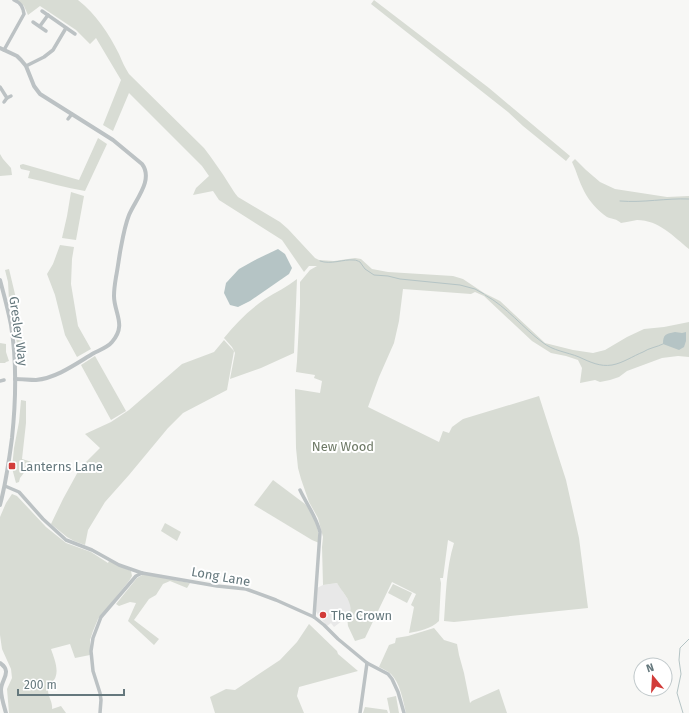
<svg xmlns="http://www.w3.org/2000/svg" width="689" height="713" font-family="'Fira Sans',sans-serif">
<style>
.built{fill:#e8e8e8}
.green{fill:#d8dcd4}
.water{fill:#b5c4c5}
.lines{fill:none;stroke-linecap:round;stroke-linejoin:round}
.stream{stroke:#b5c4c5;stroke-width:1}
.minor{stroke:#bcc2c4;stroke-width:3.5}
.tertiary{stroke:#bcc2c4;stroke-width:4}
.poi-dot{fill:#d23c3a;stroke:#fff;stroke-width:1.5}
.labels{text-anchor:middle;stroke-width:4;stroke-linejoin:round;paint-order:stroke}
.street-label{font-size:13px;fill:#65787d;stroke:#fff}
.park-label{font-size:13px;fill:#6f7a67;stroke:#fff}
.poi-label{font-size:13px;fill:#65787d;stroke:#fff;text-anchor:start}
</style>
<rect width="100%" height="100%" fill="#f7f7f5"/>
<polygon class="built" points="337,583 351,604 350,614 347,617 334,627 331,623 327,626 318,615 316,611 317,588 323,585"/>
<g class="green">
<path d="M17,0h61c18,14 31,34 41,54 3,7 6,14 10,20l75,74c9,12 17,23 25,36 3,4 5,9 9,13l42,25 8,7 27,29 4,2 15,1 21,-3 6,1 11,10 16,3 65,4 10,3 21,14 16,8 45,42 28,7 20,3 12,-3 22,-13 17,-8 20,-2 25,-5v35l-11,-1 -16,2 -35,13 -8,6 -9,3 -10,2 -5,-2 -15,3 2,-15 -4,-8 -12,-4 -15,-3 -19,-12 -48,-45 -9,-4 -4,2 -68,-5 -4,32 -5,22 -15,34 -11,30 71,35 4,-11 6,2 3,-6 11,-8 76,-23 27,84 13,58 9,70 -134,14 -10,-1c2,-26 2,-52 10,-78l-6,-3 -5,38h-3l1,5 -2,38c-8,8 -20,10 -30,12l5,-26 -3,-2 5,-11 -24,-12 -27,56 -10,3 -7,-15 -1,-9c10,-12 -4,-23 -10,-34l-14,2 -1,-38 1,-10 -5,-19 -9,-16 -8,-23 -3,-11 -2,-20 -1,-59 25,4 2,-12 -8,-3 1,-3 -19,-3 1,-11 3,-57v-22l10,-12 7,-4h-8l-5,6 -22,-32 -63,-40 -6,-9 -20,4 3,-7 13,-12 -7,-10 -73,-73 -16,38 -10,-6 18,-45 -25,-42 -6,6 -14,-14 -36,-24 -12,9 -4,-9z"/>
<polygon points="374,0 489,88 570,156 566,161 523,126 508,112 371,4"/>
<path d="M98,138l9,6 -22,47c-19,-3 -38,-9 -57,-13l2,-7 -9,-2 -1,-2v-2l3,-1 56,16z"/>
<polygon points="0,154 3,159 11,168 12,175 0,176"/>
<path d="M575,159l11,11 14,12 15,7 52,8 22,-1v53c-15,-12 -30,-29 -52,-29 -5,1 -10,2 -16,3 -4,-4 -9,-4 -14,-6 -9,-6 -18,-16 -23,-26 -5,-9 -7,-19 -12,-29z"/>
<polygon points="71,192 84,196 76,240 62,238 67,216"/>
<polygon points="60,245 74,247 72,259 71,284 78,326 91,349 77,357 65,335 55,295 47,274 53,264"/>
<polygon points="9,269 19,311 26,360 20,360 19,354 9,300 8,282 5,270"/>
<path d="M297,279l-3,74 -33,15 -31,11 5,-26 -1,-2 -7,39 -44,23 -15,15 -39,47 -24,27 -17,28 -3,15 -11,-4 -7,-4 -16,-13 12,-25 17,-31 20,-20 -15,-14 26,-12 18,-12 53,-46 32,-12 10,-12 10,11 -2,-4 -8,-9c12,-15 25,-28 41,-39 11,-7 22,-12 32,-20z"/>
<polygon points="0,343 6,344 6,352 9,361 6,362 5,363 0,363"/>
<polygon points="95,356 126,411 111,420 81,365"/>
<polygon points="21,400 26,401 26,423 22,459 32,462 20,478 19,482 16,483 12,468 14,448 19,422"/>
<path d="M273,480l32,24c11,14 13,21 14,39l-7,-3 -58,-35z"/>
<path d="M12,494l5,2 29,31 20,16 25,9 17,11 1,-2 22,10 1,5 -3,5 -31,38 -5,12 -3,9v15l-15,3 -5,-14 -19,5c3,9 9,22 3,31 -2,3 -6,6 -6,10 0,7 5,12 4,19l9,-3 5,7h-57l-2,-24 5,-11 -1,-9 -9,-20 -2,-14v-118l6,-14z"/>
<polygon points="165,523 181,532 177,541 161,531"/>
<polygon points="144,574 190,583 187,588 170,581 163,584 156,595 149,599 134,620 159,639 154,645 128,621 136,603 130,602 119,606 116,604 137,578"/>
<polygon points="393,584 412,593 407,603 388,593"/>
<polygon points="309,624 337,651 338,654 358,671 299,687 297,696 304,713 215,713 210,697 226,689 235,690 280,660 297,642"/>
<path d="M434,628l10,12 13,4 2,11 5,18 6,30 2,-2 27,-12 8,24h-101c-3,-13 -6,-30 -15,-39 -3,-3 -8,-5 -12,-7l10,-22 6,-2 1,-5 12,-2z"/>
<polygon points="396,696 399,713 390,713 387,698"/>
<polygon points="365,707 387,710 388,713 363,713"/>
</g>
<g class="water">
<polygon points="278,249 285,254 292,268 289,274 250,301 238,307 230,305 224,293 226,283 239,269 257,259"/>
<path d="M675,332l7,1 4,-1v9l-2,6 -5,3 -16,-6c0,-10 3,-10 12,-12z"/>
</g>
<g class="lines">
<g class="stream">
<path d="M620,201c23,2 46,-3 69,-2"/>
<path d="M320,261c11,4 23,-2 34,-1 2,0 4,1 6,2l5,7 9,6 14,1 12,3 60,6 15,4 9,5"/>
<path d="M485,295c22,12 38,33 57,47 11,9 25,10 37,15 11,5 21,10 33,8 11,-2 21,-9 31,-13 6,-4 14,-5 20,-8"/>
<polyline points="683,713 677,693 681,674 679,660 680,648 689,639"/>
</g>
<g class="minor">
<polyline points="42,11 75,34"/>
<polyline points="33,22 46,31"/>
<polyline points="40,26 48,15"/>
<path d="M4,50l20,-36c-1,-7 -3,-11 -10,-14"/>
<polyline points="26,66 44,57 53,50 66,28"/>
<polyline points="0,87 7,98"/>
<polyline points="4,102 7,98 11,96"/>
<polyline points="68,119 72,114"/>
<polyline points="0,381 4,380"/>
<polyline points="5,486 19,492 43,519 66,540 92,550 119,565 142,573"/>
<path d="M300,490c7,15 16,26 20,42l-6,85"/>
<polyline points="100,713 101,700 100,693 93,671 91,651 93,638 101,617 136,576 142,573 217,586 246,589 276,600 314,617 324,625 338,639 367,663 388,674 392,679 398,692 404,713"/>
<polyline points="360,713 367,663"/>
</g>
<g class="tertiary">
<path d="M0,48l17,8 4,4 5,6 8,20 6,8 73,46 29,24c12,16 -7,36 -13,51 -4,10 -6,21 -8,32 -2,10 -3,20 -5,30 -1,6 -2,13 -2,19 0,17 13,29 -2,46 -4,5 -12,8 -18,11 -17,10 -37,25 -58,27 -7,0 -14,-1 -21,-1"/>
<path d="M0,280c4,15 8,29 11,45 6,37 5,75 1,113 -3,23 -6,45 -12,67"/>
<path d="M0,663c13,9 1,16 1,27 0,7 3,16 5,23"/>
</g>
</g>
<g class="poi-dot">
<rect x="8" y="462" width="8" height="8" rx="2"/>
<circle cx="323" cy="615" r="4"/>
</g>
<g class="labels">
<g class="street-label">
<text transform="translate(19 331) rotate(82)" y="5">Gresley Way</text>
<text transform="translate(221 576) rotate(10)" y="5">Long Lane</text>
</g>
<g class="park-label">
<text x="343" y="451">New Wood</text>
</g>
<g class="poi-label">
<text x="20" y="471">Lanterns Lane</text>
<text x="331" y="620">The Crown</text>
</g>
</g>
<g transform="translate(653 677) rotate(342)"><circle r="19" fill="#ffffff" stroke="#c1c9cb"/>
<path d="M0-3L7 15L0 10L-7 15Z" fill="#d23c3a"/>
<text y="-6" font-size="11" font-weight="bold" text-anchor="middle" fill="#65787d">N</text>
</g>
<path d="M18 689v6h106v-6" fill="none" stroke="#65787d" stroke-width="2"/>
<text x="24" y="689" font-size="12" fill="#65787d" stroke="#ffffff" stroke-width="3" paint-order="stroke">200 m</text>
</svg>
